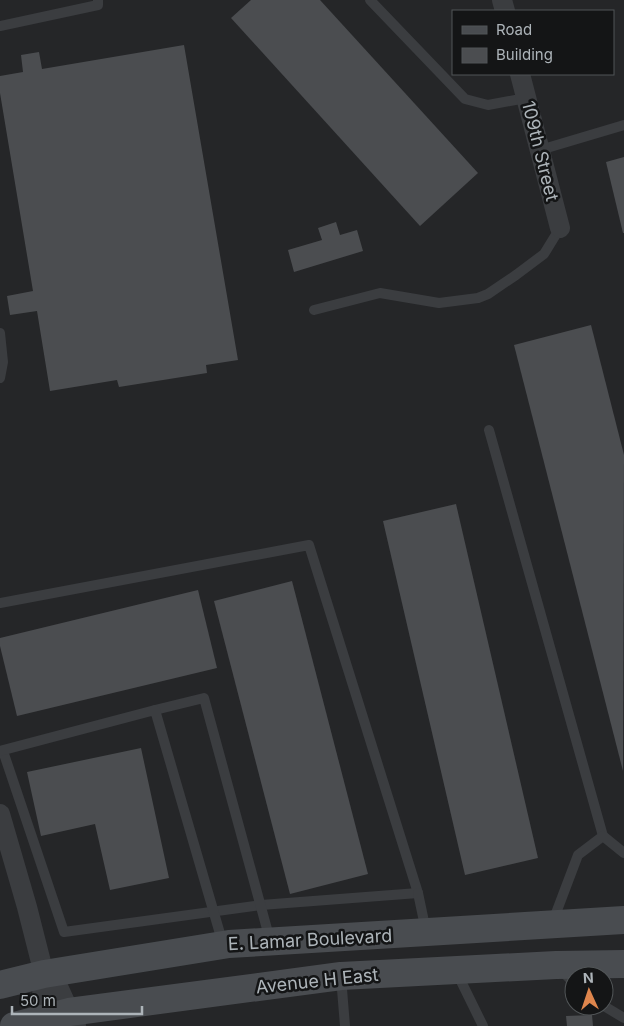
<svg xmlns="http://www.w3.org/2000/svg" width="624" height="1026" font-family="Inter,sans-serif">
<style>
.built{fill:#252628;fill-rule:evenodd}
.building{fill:#4b4d50}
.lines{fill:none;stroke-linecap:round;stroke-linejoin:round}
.lane{stroke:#3b3d40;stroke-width:10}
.street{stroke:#3b3d40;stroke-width:20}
.secondary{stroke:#494c50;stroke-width:28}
.labels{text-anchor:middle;stroke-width:5;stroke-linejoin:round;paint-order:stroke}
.street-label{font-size:18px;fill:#adb4b9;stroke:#141516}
</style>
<rect width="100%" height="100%" fill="#191a1b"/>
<path class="built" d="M0,0h624v1026h-624zM453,11h160v63h-160zM574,976h30v30h-30z"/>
<g class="building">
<polygon points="251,0 320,0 478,173 420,226 231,18"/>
<polygon points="184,45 238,360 206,365 207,373 119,387 117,380 50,391 37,311 10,315 7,296 33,291 0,93 0,76 23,72 21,55 39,52 42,69"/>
<polygon points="624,157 624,233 623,233 606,162"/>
<polygon points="336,222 340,235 357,230 363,251 294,272 288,250 322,240 318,228"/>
<polygon points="591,325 624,455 623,771 514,345"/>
<polygon points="456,504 538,858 465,875 383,521"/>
<polygon points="292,581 368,874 290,894 214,601"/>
<polygon points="198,590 217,668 17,716 0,646 0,638"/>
<polygon points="141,748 169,878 110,890 95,824 41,836 27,772"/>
<polygon points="592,1015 593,1026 567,1026 566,1016"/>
</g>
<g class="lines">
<g class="lane">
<polyline points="370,0 465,99 488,105 526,98"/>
<polyline points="0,26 98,5 98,0"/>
<polyline points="540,150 624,125"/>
<polyline points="314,310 380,293 439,303 478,298 488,294 516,275 544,254 560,228"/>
<polyline points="0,333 3,362 0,378"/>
<polyline points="489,430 603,836"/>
<polyline points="0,603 309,545 418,893 261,905 64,932 3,751"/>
<polyline points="155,710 204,698 270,940"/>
<polyline points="0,751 155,710 223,944"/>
<polyline points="418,893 426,931"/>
<polyline points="553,921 578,855 603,836 624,853"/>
<polyline points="560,969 574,983"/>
<polyline points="457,973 483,1026"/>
<polyline points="341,977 345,1026"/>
<polyline points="604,1006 624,1018"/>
</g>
<g class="street">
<polyline points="502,0 505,11"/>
<polyline points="520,74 560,228"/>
<polyline points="0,814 27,907 44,974 40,1019 43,1026"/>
<polyline points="44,974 59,989 76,1026"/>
</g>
<g class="secondary">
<polyline points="0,985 44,974 229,944 624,920"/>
<polyline points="14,1026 69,1012 341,976 556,965 624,964"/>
</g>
</g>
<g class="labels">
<g class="street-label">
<text transform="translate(540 151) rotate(76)" y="6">109th Street</text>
<text transform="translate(310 940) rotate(-3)" y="6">E. Lamar Boulevard</text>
<text transform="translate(317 981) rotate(-6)" y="6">Avenue H East</text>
</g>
</g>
<rect x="452" y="10" width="162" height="65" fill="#141516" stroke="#515557"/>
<rect x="462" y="26" width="25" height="8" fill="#494c50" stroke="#515557"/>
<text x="496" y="35" font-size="15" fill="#adb4b9">Road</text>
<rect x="462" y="48" width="25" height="15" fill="#4b4d50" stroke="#515557"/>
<text x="496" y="60" font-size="15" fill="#adb4b9">Building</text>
<g transform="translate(589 991) rotate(357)"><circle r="24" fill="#141516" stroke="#515557"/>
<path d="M0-4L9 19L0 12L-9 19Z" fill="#df864d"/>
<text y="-8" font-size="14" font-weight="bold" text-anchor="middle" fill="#adb4b9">N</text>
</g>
<path d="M12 1006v8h130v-8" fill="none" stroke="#adb4b9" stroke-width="2.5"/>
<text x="20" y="1006" font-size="15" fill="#adb4b9" stroke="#141516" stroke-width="4" paint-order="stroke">50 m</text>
</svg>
